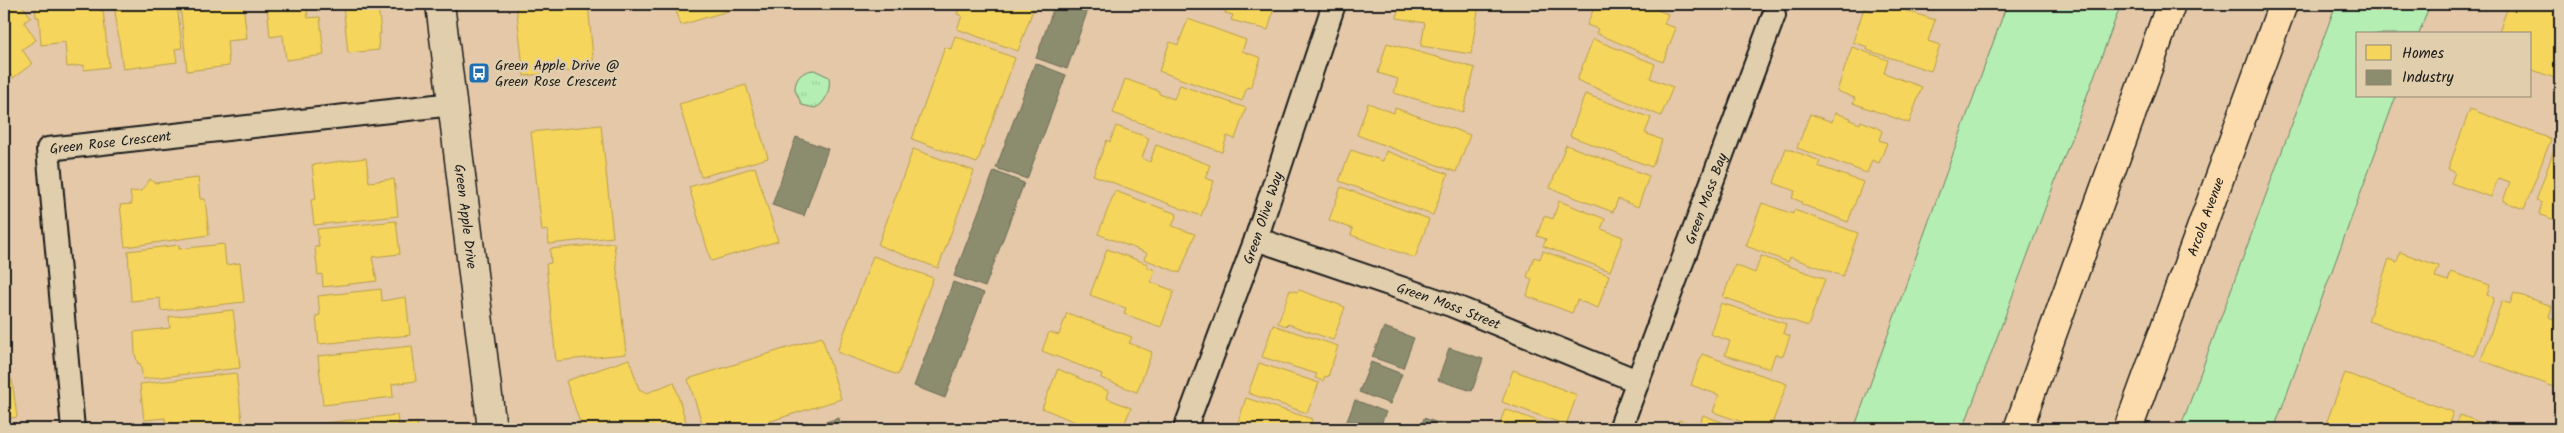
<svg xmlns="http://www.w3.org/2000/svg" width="2564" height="433" font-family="Kalam,sans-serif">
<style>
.green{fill:#b5eeb2;stroke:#688567}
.park{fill:url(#park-tufts);stroke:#688567}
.homes{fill:#f6d55c;stroke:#b59e49}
.industry{fill:#8c8c6e;stroke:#6a6a55}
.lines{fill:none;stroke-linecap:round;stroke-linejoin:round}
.minor-casing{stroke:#1c1c1c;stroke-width:26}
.tertiary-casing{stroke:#1c1c1c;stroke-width:31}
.primary-casing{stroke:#1c1c1c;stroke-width:31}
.minor{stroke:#e0ceac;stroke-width:22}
.tertiary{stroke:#e0ceac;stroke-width:28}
.primary{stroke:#fcdcac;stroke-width:28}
.labels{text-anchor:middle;stroke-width:5;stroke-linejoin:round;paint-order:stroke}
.poi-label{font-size:14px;fill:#1c1c1c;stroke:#e0ceac;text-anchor:start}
.street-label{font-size:14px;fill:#1c1c1c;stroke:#e0ceac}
</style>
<defs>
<pattern id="park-tufts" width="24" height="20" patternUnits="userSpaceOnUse" patternTransform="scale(1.25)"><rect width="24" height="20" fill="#b5eeb2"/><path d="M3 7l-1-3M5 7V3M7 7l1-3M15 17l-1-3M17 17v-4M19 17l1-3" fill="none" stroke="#9bcc98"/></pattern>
</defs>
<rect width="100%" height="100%" fill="#e4c8a8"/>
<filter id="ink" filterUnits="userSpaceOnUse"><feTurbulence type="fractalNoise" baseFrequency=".02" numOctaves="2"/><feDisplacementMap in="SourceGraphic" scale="10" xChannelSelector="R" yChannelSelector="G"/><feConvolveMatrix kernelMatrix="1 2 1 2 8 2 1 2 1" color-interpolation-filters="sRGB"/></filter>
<g filter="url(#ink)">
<g class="green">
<polygon points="2007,4 2121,4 1963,429 1854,429"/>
<polygon points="2336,4 2430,4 2419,34 2358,34 2358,96 2396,96 2274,429 2180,429"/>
</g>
<path class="park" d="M814,70l15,7c2,11 -3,27 -14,31l-13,-3 -7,-15c0,-12 7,-19 19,-20z"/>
<g class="homes">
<polygon points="4,4 21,4 31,17 24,22 36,40 22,49 32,64 13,78 11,75 4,81"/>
<polygon points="35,4 100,4 100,11 103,10 109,67 84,70 84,65 67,67 65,42 41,45 39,17 36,17"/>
<polygon points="114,4 177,4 182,48 175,49 177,62 123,69"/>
<polygon points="180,4 243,4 247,39 227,41 229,66 187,71"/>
<polygon points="267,4 306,4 308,18 320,17 324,55 286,60 283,35 270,37"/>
<polygon points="343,4 378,4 381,34 378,34 379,50 348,53"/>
<polygon points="516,4 588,4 594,68 524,76"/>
<polygon points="674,4 751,4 681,25"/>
<polygon points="961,4 1035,4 1018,51 957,29 962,16 957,14"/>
<polygon points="1203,4 1275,4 1268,30 1231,20 1233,15 1225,13 1226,11"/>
<polygon points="1399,4 1479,4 1471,54 1421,46 1425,23 1397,18"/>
<polygon points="1607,4 1641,4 1668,14 1664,24 1676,28 1663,62 1596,33 1598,29 1587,25 1594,8 1604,11"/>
<polygon points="1877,4 1893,4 1895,7 1935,20 1928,41 1940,45 1931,71 1867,50 1868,47 1853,42 1864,8 1874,12"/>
<polygon points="2509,4 2560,4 2558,13 2560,13 2560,80 2530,69 2530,34 2498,34"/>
<polygon points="1188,19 1246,40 1242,51 1261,58 1250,88 1247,87 1242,101 1159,71 1170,42 1178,45"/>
<polygon points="955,36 1015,58 977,163 912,139 945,47 951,49"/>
<polygon points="1593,39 1655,64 1650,78 1673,87 1661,116 1577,80"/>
<polygon points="1387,43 1475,68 1463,112 1394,93 1398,79 1378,73"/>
<polygon points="1852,47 1888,60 1884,73 1922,87 1909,123 1853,103 1855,98 1837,91"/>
<polygon points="1125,79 1159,91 1159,94 1174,99 1180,85 1246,108 1235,139 1227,136 1222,152 1113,113"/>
<polygon points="746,85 768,158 701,177 679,104"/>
<polygon points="1585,94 1651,118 1645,133 1662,140 1652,167 1570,136"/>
<polygon points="1368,103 1394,113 1395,108 1470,135 1456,172 1357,135"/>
<polygon points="2470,109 2551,139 2524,209 2503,201 2510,182 2498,178 2491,197 2451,183 2455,172 2448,169"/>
<polygon points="1835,113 1851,118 1850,120 1860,124 1861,121 1876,127 1882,131 1879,140 1887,143 1879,163 1872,160 1867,173 1797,148 1810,114 1832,122"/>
<polygon points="601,125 613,237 549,244 548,230 542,231 531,132"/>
<polygon points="1116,126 1149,138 1142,158 1150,162 1156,145 1210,165 1205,178 1214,181 1201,216 1093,175 1107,140 1110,142"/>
<polygon points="2557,141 2560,142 2560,222 2539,214 2542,203 2536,201"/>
<polygon points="1566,145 1649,176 1638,207 1618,199 1613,212 1550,188"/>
<polygon points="1786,148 1820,161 1818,166 1863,182 1848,222 1801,204 1802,202 1792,198 1795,191 1774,183"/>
<polygon points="913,149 974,171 938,268 878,245"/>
<polygon points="1351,150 1383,161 1386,151 1448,174 1433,215 1339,181"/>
<polygon points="366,158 369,182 394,179 398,216 314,225 311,200 316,199 312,165"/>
<polygon points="755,167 778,241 711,261 689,187"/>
<polygon points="198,178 200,199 205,199 209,235 125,247 120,205 132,204 130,192 141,191 150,179 155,183"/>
<polygon points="1341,187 1429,219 1415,258 1351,235 1353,229 1329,220"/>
<polygon points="1115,191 1177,214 1172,226 1195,234 1180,273 1144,259 1147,253 1098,234"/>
<polygon points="1559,201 1605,219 1601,229 1623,237 1610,271 1543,246 1546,239 1537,236 1544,216 1553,219"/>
<polygon points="1762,203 1793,214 1794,210 1858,233 1843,276 1790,257 1788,262 1746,246"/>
<polygon points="396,221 400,254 372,257 377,281 323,287 322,274 318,275 315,247 319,247 317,229"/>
<polygon points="614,243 626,354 556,361 546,264 551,263 550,249"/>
<polygon points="224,244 226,265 240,263 244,302 161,311 160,298 131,301 128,251 179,245 179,249"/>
<polygon points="1107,249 1148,264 1147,267 1155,270 1151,282 1174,291 1161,327 1124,314 1126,308 1090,295"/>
<polygon points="1543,251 1609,275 1598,308 1577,300 1572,313 1527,296 1532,279 1527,277 1534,257 1540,259"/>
<polygon points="2400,252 2439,266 2435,277 2448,281 2451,272 2490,285 2487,295 2494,298 2474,356 2368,321 2389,259 2397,262"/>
<polygon points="873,256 933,278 898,375 837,352"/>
<polygon points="1761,256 1825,279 1808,326 1723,297 1735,265 1755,273"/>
<polygon points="381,289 382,301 406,297 410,335 319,344 316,316 320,315 318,296"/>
<polygon points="1290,290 1297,292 1299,290 1345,307 1333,340 1288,324 1286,326 1278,323"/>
<polygon points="2514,293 2552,306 2549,317 2560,322 2560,389 2481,360 2502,301 2510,304"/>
<polygon points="1721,303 1786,324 1783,333 1790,336 1783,356 1775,354 1770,369 1725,355 1730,341 1710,334"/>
<polygon points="233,310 240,368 143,379 140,363 138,364 135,354 134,332 170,328 169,317"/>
<polygon points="1067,313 1132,337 1129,343 1152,352 1137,392 1101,378 1102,374 1042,351 1049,332 1059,335"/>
<polygon points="1273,325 1338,346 1328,377 1325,376 1323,381 1315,378 1317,374 1262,357"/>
<polygon points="822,337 841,399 745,429 704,429 688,379"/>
<polygon points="412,346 416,381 392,384 393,397 323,405 318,356"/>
<polygon points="1702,354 1787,384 1770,429 1763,429 1713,412 1719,395 1691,385"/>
<polygon points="629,359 639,389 647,393 674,382 688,429 582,429 566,381"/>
<polygon points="1259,363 1319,383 1307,413 1248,393"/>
<polygon points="1058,369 1108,391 1106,398 1131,408 1122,429 1080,429 1082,425 1042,408"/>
<polygon points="1513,370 1577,395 1566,425 1502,402"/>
<polygon points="236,373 243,429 170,429 170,426 166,427 165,418 144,420 140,384"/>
<polygon points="2345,373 2453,412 2447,429 2324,429"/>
<polygon points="12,380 17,417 4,419 4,381"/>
<polygon points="1246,398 1312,419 1309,429 1236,429"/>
<polygon points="1505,409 1559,429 1498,429"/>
<polygon points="397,415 398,425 417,423 418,429 325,429 325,423"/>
<polygon points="1703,415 1740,429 1676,429 1679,420 1699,427"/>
<polygon points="2460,415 2498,429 2455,429"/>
<polygon points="1043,424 1052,429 1039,429"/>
</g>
<g class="industry">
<polygon points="1055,4 1090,4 1067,69 1036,58"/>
<polygon points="1035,63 1066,75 1027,179 996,168"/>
<polygon points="796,137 828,149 804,216 772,205"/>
<polygon points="994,171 1024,183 985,287 954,276"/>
<polygon points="953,282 984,293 945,398 914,386"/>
<polygon points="1384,327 1414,338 1403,368 1372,357"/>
<polygon points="1449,348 1483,359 1472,391 1438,380"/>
<polygon points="1371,362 1402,374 1390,404 1359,392"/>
<polygon points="1355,400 1386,412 1379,429 1344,429"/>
<polygon points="839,418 842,429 802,429"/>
<polygon points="1424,418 1454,429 1420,429"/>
</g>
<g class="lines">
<g class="minor-casing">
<g id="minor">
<path id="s1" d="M1256,239l195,66 186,76"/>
<path id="s2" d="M73,429l-25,-280 405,-45"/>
<path id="s3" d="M1185,429l71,-190 78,-235"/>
<path id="s4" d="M1620,429l154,-414"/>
</g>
</g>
<g class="tertiary-casing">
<g id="tertiary">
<path id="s5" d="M440,4l52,425"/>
</g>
</g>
<g class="primary-casing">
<g id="primary">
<polyline points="2018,429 2171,4"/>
<path id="s6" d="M2128,429l155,-425"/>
</g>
</g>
<use href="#minor" class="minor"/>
<use href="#tertiary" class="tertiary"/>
<use href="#primary" class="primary"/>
</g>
</g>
<defs>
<g id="bus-square" transform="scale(1.125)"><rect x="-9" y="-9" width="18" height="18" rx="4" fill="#1f6fb2" stroke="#e0ceac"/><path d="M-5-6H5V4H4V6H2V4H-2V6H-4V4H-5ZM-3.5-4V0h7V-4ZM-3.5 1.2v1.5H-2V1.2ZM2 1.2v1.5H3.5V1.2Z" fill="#fff"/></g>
</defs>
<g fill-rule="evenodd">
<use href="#bus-square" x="479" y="73"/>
</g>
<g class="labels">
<g class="poi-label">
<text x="495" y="70">Green Apple Drive @<tspan x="495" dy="16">Green Rose Crescent</tspan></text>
</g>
<g class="street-label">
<text dy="5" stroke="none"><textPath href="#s2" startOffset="344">Green Rose Crescent</textPath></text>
<text dy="5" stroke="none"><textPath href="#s4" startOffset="246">Green Moss Bay</textPath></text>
<text dy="5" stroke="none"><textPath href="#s5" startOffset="214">Green Apple Drive</textPath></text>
<text dy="5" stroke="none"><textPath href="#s6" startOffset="226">Arcola Avenue</textPath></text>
<text dy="5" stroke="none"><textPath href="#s3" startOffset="225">Green Olive Way</textPath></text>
<text dy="5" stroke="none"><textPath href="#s1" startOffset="204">Green Moss Street</textPath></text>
</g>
</g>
<rect width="2564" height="433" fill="none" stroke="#e0ceac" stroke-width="20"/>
<rect x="10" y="10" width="2544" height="413" fill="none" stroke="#1c1c1c" stroke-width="2" filter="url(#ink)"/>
<rect x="2356" y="32" width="175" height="65" fill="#e0ceac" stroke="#928772"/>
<rect x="2366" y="45" width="25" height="15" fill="#f6d55c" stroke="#928772"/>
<text x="2402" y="58" font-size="15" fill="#1c1c1c">Homes</text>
<rect x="2366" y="70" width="25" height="15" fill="#8c8c6e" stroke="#928772"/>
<text x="2402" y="82" font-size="15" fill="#1c1c1c">Industry</text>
</svg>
